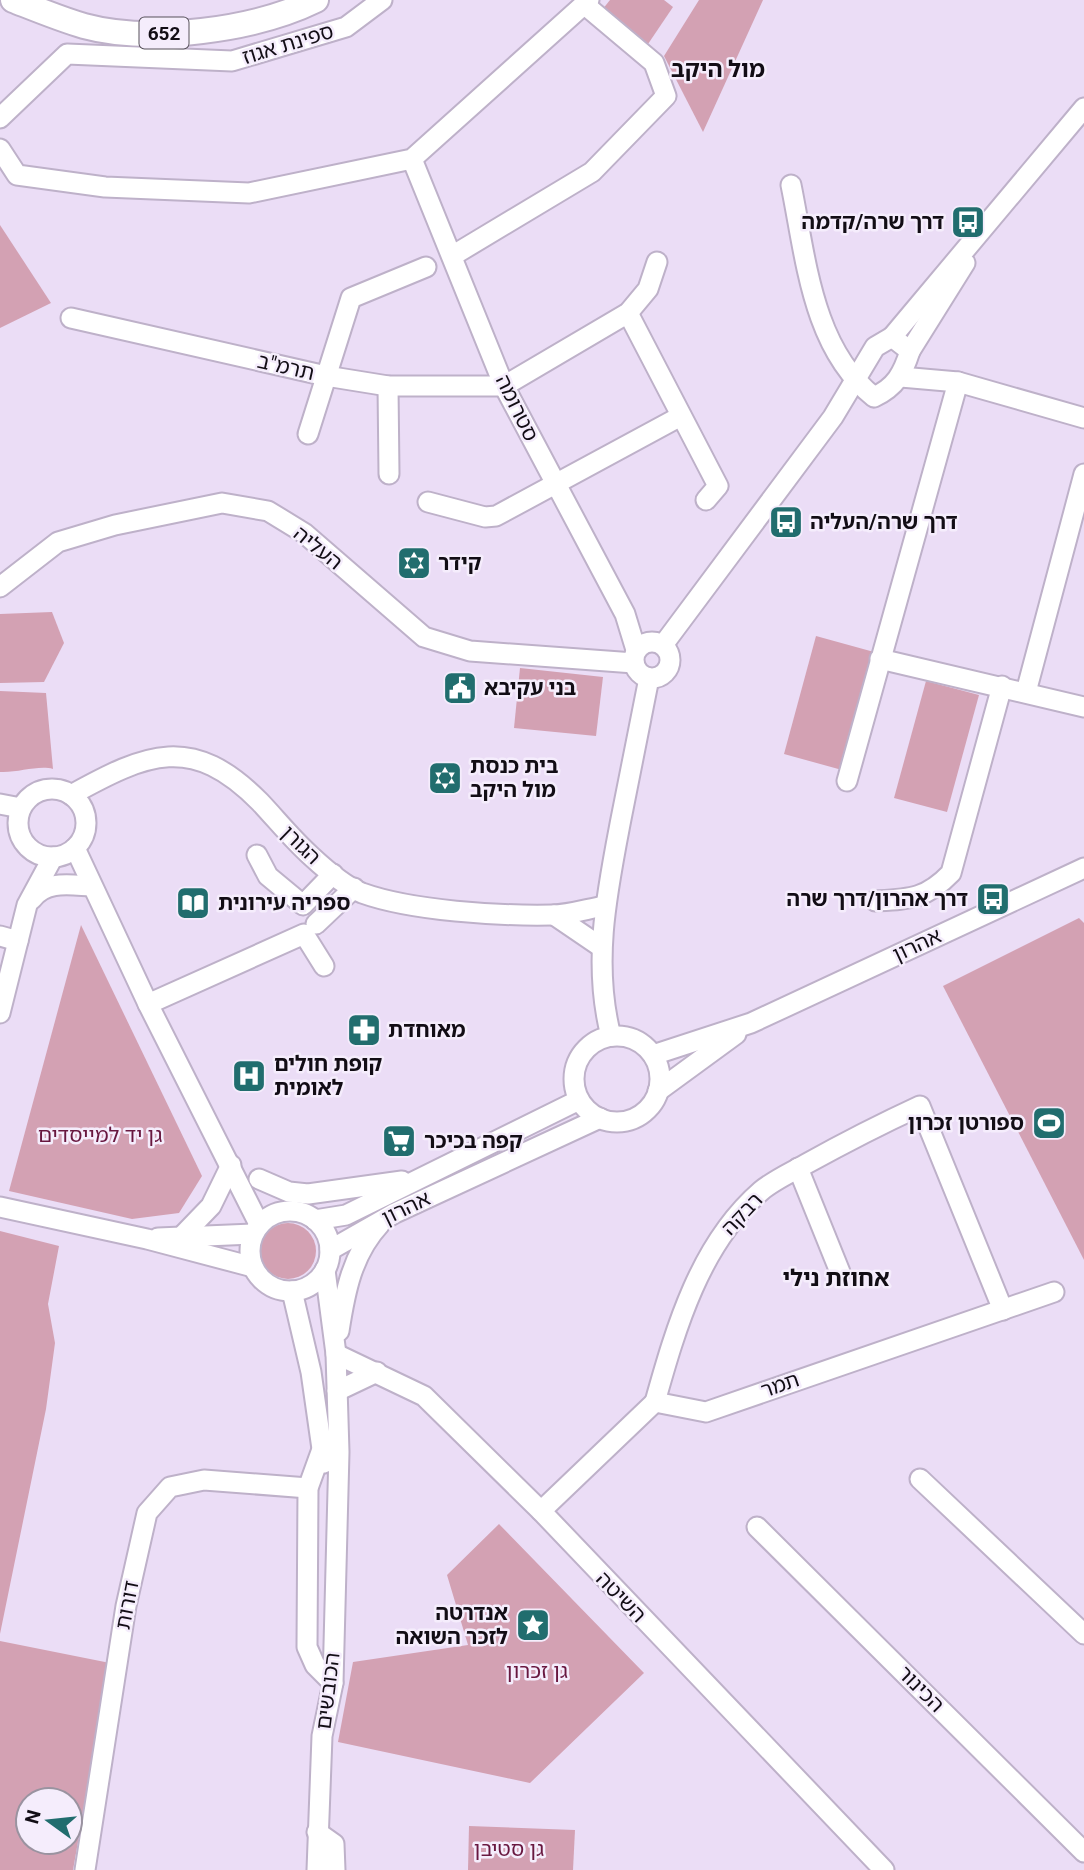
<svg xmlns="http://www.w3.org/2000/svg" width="1084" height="1870" font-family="Roboto,'Noto Sans Hebrew',sans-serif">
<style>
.green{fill:#d3a1b3;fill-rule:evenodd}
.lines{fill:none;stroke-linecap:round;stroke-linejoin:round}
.minor-casing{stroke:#beb1c9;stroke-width:23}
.major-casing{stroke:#beb1c9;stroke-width:28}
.minor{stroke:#fff;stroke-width:19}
.major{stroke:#fff;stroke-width:24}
.labels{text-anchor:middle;stroke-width:5;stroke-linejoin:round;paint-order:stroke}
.shield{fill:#f5edfc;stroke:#56505a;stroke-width:2}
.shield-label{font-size:19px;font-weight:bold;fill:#120d15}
.street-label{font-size:21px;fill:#120d15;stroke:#f5edfc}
.poi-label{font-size:21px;font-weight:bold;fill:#120d15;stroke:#f5edfc;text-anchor:start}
.park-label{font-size:21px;fill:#68173f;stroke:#f5edfc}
.neighbourhood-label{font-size:23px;font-weight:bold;fill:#120d15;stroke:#f5edfc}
</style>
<rect width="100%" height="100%" fill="#ebddf6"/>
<g class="green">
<polygon points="610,0 664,0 673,7 646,47 602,10"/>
<polygon points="699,0 763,0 703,132 664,56"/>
<polygon points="0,225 51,303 0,328"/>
<polygon points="52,612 64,643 44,682 0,683 0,614"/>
<polygon points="816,636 874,652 842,770 784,754"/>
<polygon points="520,668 603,677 596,736 514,728"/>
<polygon points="926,681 979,695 947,812 894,798"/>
<path d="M0,691l46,2 7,76c-15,-4 -35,4 -53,3z"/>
<polygon points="1079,918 1084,923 1084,1260 943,986"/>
<polygon points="81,925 202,1176 179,1213 132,1219 9,1191"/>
<circle cx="288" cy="1251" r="28"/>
<polygon points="0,1231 59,1246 48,1304 55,1343 46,1409 0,1634"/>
<polygon points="499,1524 644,1673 530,1783 338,1742 353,1662 468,1645 447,1575"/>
<path d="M0,1641l110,22 -37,207h-73zM28,1800h42v42h-42z"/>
<polygon points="469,1826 575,1830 573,1870 468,1870"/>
</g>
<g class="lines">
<g class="minor-casing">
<g id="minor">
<polyline points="0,118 67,54 232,61 346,27 382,0"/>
<polyline points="0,149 17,175 105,187 249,193 412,159 589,0"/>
<polyline points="412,159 504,386 625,614 636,650"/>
<path d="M791,185c15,73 21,163 83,212 22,-10 29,-24 36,-46l-18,-14"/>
<polyline points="452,256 592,172 666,96 654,63 585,5"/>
<polyline points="628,313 718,486 706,500"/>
<polyline points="71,318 326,376 388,386 504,386 628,313 648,289 657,262"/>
<polyline points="892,337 1084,108"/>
<polyline points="910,351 965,263"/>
<polyline points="901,377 958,382 1084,418"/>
<polyline points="388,386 389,474"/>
<polyline points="308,434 351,298 426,267"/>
<polyline points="428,502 485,517 496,516 681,416"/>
<polyline points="0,587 58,542 115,525 222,503 268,511 304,533 424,637 470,651 634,663"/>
<circle cx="652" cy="660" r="18"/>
<polyline points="663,645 833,417 875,347 892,337"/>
<polyline points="880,659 1084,707"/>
<polyline points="1026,692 1084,474"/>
<polyline points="847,781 958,382"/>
<circle cx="52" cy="823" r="34"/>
<path d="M71,795c76,-42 121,-62 189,7 17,18 32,37 51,54 14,13 33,30 51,37 50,18 137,23 190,22 17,0 35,-6 52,-9"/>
<polyline points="0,804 21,808"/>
<polyline points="75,848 148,1004 259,1224"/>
<polyline points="257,855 268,876 303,905 333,874"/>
<path d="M32,899c14,-19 38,-14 59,-13"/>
<path d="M875,901c35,-2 51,-2 76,-28l51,-187"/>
<polyline points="554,915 601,947"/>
<polyline points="316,924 354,888"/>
<polyline points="0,936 18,941"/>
<polyline points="148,1004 304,934 324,966"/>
<polyline points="0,1013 27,905 53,857"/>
<path d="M611,1036c-19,-73 -4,-144 10,-217 9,-47 19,-94 28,-141"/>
<circle cx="617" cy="1079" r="43"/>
<polyline points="653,1055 751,1023 1084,868"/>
<polyline points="658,1091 736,1034"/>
<polyline points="798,1168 840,1272"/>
<polyline points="259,1179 289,1192 308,1194 402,1181"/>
<polyline points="0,1207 147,1239 253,1267"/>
<circle cx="290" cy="1251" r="40"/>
<polyline points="315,1220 346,1215 579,1100"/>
<polyline points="184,1234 211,1206 231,1165"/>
<polyline points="158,1238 253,1234"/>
<polyline points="330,1250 395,1213 600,1118"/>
<polyline points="292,1291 311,1372 324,1463"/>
<path d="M339,1331c6,-39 13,-77 41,-107"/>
<polyline points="336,1354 424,1396 541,1511 884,1870"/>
<polyline points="337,1391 377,1372"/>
<path d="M655,1402c21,-75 45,-158 106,-211 13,-11 31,-19 45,-27 38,-21 75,-40 114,-58l83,204"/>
<polyline points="655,1402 706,1412 1054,1292"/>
<polyline points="321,1452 308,1488 307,1647 315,1665 333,1683"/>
<polyline points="920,1479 1084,1634"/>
<polyline points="541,1511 655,1402"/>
<polyline points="757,1527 1084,1852"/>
<polyline points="317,1832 334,1844 335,1870"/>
<polyline points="85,1870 126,1606 147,1513 170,1487 204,1480 308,1488"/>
<polyline points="317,1870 322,1736 333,1683 339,1452 336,1354 325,1270"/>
</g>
</g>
<g class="major-casing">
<path id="major" d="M13,0c23,9 47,19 71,26 66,18 171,4 232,-26"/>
</g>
<use href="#minor" class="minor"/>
<use href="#major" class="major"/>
</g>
<defs>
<g id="bus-square" transform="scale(1.75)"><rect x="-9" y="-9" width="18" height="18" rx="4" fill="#216d6e" stroke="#f5edfc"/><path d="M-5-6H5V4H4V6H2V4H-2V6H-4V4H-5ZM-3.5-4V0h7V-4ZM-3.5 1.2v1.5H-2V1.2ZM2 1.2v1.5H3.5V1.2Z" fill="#fff"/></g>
<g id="synagogue-square" transform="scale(1.75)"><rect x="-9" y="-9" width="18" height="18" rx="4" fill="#216d6e" stroke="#f5edfc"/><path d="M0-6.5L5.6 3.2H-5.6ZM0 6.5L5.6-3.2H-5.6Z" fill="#fff"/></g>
<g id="civic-square" transform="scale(1.75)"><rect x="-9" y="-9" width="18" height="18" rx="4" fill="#216d6e" stroke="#f5edfc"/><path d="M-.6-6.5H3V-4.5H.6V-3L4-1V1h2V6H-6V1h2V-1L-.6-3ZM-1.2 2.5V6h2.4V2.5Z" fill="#fff"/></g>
<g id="library-square" transform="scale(1.75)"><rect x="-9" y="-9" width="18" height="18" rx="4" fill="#216d6e" stroke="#f5edfc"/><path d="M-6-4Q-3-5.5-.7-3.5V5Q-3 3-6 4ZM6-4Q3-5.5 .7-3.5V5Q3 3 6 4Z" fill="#fff"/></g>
<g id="pharmacy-square" transform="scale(1.75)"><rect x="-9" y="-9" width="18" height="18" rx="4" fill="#216d6e" stroke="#f5edfc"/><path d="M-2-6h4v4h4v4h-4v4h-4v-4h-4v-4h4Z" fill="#fff"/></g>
<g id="hospital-square" transform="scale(1.75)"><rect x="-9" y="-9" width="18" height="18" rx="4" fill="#216d6e" stroke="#f5edfc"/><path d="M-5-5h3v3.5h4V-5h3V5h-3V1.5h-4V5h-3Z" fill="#fff"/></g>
<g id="stadium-square" transform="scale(1.75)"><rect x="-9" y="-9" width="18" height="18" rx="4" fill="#216d6e" stroke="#f5edfc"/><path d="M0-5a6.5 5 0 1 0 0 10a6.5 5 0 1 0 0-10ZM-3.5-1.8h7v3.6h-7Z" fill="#fff"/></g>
<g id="supermarket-square" transform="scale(1.75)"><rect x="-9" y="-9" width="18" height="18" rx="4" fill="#216d6e" stroke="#f5edfc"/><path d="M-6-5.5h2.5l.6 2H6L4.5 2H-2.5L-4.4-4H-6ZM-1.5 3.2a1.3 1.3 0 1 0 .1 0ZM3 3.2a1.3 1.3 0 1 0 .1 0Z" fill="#fff"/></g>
<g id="sight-square" transform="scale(1.75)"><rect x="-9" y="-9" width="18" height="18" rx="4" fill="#216d6e" stroke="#f5edfc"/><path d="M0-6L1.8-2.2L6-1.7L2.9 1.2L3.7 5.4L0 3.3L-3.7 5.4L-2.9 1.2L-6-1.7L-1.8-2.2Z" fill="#fff"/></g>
</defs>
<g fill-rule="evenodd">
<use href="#bus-square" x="968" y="222"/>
<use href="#bus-square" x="786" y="522"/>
<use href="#synagogue-square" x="414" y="563"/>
<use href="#civic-square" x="460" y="688"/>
<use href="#synagogue-square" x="445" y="778"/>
<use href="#bus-square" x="993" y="899"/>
<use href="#library-square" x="193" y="903"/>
<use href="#pharmacy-square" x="364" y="1030"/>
<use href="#hospital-square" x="249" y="1076"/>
<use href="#stadium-square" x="1049" y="1123"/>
<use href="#supermarket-square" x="399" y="1141"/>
<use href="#sight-square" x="533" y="1625"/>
</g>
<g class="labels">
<rect class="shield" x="139.5" y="17.5" width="49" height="31" rx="5"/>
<g class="shield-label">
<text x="164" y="40">652</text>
</g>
<g class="street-label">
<text transform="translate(288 44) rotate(-17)" y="7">ספינת אגוז</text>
<text transform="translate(286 367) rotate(13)" y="7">תרמ"ב</text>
<text transform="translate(517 408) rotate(64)" y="7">סטרומה</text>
<text transform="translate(318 548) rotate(39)" y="7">העליה</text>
<text transform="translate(301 845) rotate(44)" y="7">הגורן</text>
<text transform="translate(917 945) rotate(-25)" y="7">אהרון</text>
<text transform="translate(406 1208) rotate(-26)" y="7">אהרון</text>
<text transform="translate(742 1214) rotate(-47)" y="7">רבקה</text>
<text transform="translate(780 1385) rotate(-19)" y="7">תמר</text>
<text transform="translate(621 1597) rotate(46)" y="7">השיטה</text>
<text transform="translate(127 1605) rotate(-79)" y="7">דורות</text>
<text transform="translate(921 1689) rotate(45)" y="7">הכינור</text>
<text transform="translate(328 1691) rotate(-83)" y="7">הכובשים</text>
</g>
<g class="poi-label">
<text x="944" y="229" text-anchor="end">דרך שרה/קדמה</text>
<text x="810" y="529">דרך שרה/העליה</text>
<text x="438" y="570">קידר</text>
<text x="484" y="695">בני עקיבא</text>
<text x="470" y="773">בית כנסת<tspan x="470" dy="24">מול היקב</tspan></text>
<text x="968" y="906" text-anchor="end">דרך אהרון/דרך שרה</text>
<text x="218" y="910">ספריה עירונית</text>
<text x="388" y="1037">מאוחדת</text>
<text x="274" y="1071">קופת חולים<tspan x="274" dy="24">לאומית</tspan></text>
<text x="1024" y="1130" text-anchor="end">ספורטן זכרון</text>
<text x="424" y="1148">קפה בכיכר</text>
<text x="508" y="1620" text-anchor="end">אנדרטה<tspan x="508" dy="24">לזכר השואה</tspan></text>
</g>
<g class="park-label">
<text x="100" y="1142">גן יד למייסדים</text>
<text x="537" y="1678">גן זכרון</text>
<text x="509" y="1856">גן סטיבן</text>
</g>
<g class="neighbourhood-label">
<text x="718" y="77">מול היקב</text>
<text x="836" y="1286">אחוזת נילי</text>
</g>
</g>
<g transform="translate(49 1821) rotate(285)"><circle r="33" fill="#f5edfc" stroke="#9a93a0" stroke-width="2"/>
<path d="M0-5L12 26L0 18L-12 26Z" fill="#216d6e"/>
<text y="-10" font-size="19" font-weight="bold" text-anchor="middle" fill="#120d15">N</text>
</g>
</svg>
